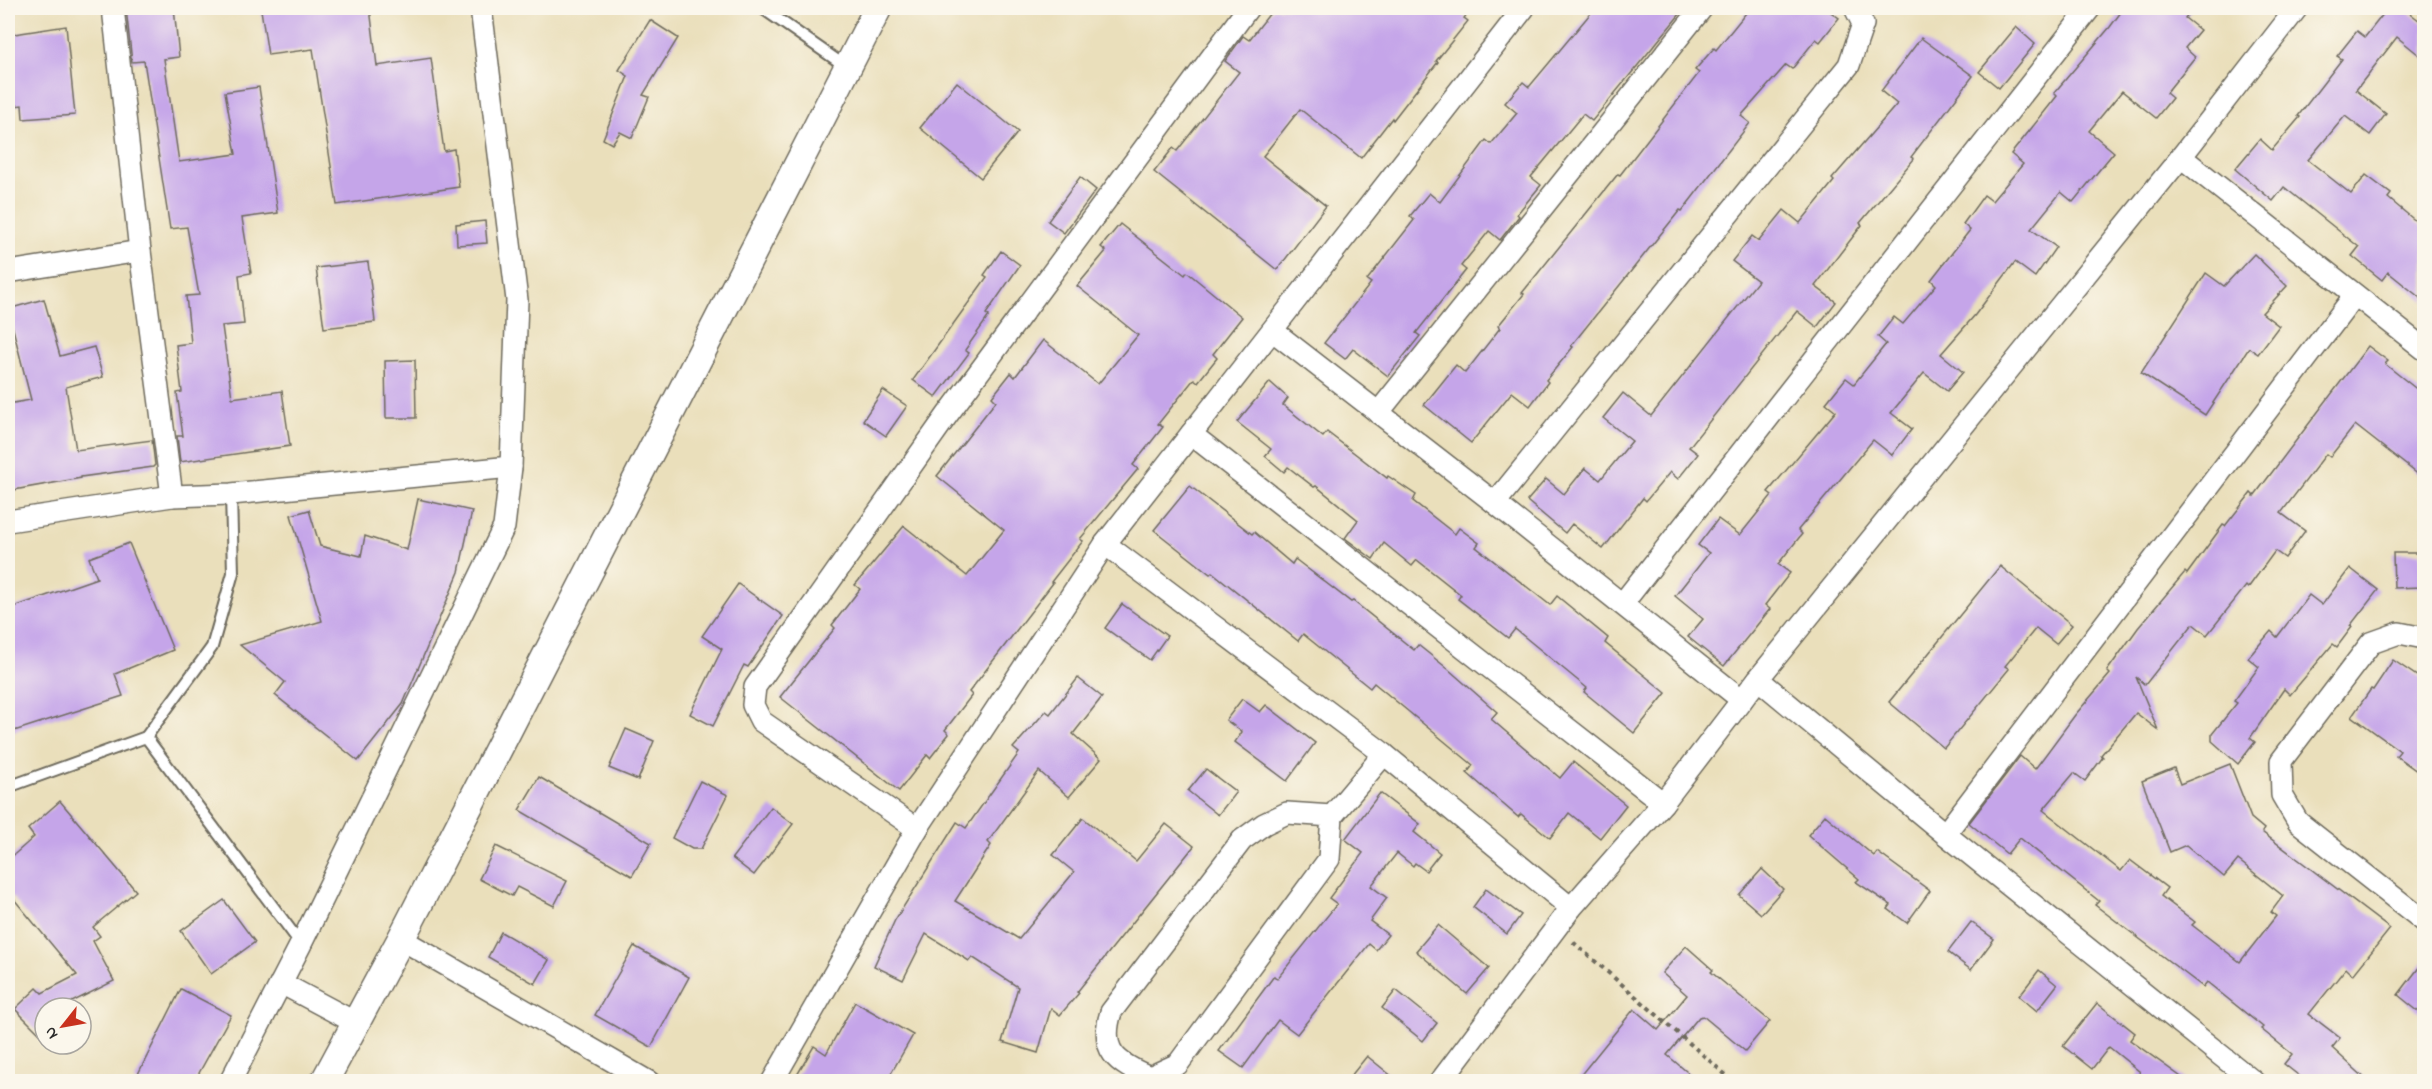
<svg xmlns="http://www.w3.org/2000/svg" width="2432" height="1089" font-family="'Indie Flower',sans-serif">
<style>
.building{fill:#c5a5e9}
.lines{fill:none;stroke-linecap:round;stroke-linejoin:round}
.service-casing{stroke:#6e6a5d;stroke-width:14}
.minor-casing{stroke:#6e6a5d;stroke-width:24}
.tertiary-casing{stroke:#6e6a5d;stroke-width:30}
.path{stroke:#6e6a5d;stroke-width:4;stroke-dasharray:4.5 4.5;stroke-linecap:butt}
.service{stroke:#fff;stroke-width:10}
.minor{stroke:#fff;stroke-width:21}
.tertiary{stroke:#fff;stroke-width:27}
</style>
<rect width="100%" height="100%" fill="#fbf7ec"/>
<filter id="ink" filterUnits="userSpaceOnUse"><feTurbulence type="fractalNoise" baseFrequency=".0167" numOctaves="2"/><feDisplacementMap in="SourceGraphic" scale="12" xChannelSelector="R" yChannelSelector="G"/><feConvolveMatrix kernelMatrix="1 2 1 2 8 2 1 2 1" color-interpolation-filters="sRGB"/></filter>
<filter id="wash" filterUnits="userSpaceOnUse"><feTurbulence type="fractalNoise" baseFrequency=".008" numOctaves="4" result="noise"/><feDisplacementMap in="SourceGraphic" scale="24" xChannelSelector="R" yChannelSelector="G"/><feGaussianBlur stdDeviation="1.35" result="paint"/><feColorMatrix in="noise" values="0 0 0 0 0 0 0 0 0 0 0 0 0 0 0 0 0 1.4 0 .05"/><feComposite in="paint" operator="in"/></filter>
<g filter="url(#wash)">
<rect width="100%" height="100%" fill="#eadfbb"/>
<g id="blocks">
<g class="building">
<polygon points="126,8 174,8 179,57 164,59 179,162 236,154 225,92 259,87 278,213 242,218 251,273 239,275 244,324 222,326 232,398 282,391 290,446 180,462 177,436 183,436 177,393 182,392 176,345 191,343 186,296 199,295 187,227 170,229 144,61 132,62"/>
<polygon points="279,8 370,8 377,66 431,58 444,151 454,149 459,187 337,205 313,49 268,55 261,10"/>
<polygon points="1274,8 1472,8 1464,18 1468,21 1436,61 1438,62 1393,120 1392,118 1361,158 1300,109 1263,156 1326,206 1277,270 1154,172 1173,148 1177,151 1239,72 1225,61 1243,36 1249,40"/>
<polygon points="1595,8 1685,8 1592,121 1583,114 1531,177 1541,185 1517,214 1519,216 1500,240 1489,231 1461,266 1466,270 1416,333 1420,336 1388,376 1353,349 1345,359 1324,343 1371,283 1367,280 1414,220 1410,216 1429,193 1440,202 1486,140 1491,144 1517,113 1505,103 1523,82 1529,87"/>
<polygon points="1750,8 1825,8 1839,18 1820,42 1816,39 1792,69 1786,65 1741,116 1750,123 1682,211 1680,210 1571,346 1573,347 1546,380 1548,382 1530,406 1512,392 1471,443 1424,405 1456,365 1465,373 1500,328 1498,326 1524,294 1522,293 1618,174 1620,175 1699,73 1695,70 1714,48 1716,50"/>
<polygon points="2124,8 2193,8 2185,18 2200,30 2185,48 2195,57 2166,93 2172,98 2156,118 2122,91 2089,131 2114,152 2073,202 2061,192 2031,229 2056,247 2035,277 2015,262 1975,315 1941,354 1963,372 1947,391 1924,373 1891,413 1912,429 1892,455 1873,440 1798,530 1802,534 1778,564 1790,573 1765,605 1770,609 1724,666 1688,637 1703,619 1675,596 1709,553 1698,545 1718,519 1740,535 1772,495 1768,492 1836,411 1826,403 1846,378 1854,384 1886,344 1878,337 1894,317 1903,324 1936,285 1931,280 1970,230 1963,224 1984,195 1992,201 2023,164 2011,154 2057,96 2054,93 2110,27"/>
<polygon points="2388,8 2403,8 2424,24 2424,59 2397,37 2356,90 2386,114 2370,135 2345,116 2308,160 2351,194 2366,175 2391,194 2388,198 2424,228 2424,301 2388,272 2382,280 2352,256 2359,247 2284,187 2273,201 2235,169 2260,139 2272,150 2300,117 2298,116 2342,59 2337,56 2357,31 2365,37"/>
<polygon points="650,20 678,38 643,95 649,97 632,138 620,132 612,144 603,139 628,76 619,70"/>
<polygon points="66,26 75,115 23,119 22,105 8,107 8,35"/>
<polygon points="2016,27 2035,44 1999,88 1979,72"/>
<polygon points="1921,38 1973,76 1911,157 1914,159 1860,223 1862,225 1815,286 1836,302 1817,327 1797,311 1689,447 1698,454 1678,479 1670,472 1646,501 1643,498 1603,549 1572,524 1565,533 1527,501 1546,479 1564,494 1585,468 1600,480 1632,441 1603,418 1623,393 1651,416 1758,281 1732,261 1752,236 1759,241 1784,210 1800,223 1834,181 1832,179 1897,104 1881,91"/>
<polygon points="957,82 1018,132 981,178 920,128"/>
<polygon points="1080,177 1096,190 1064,233 1048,221"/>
<polygon points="485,221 487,243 457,245 456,224"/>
<polygon points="1120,224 1185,275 1187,272 1242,317 1213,354 1217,358 1198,382 1194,379 1158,424 1163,427 1133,465 1138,469 1080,539 1083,541 1051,582 1053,583 969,692 972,695 945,730 949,734 930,758 927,755 899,791 780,697 835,628 832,625 860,589 855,585 904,526 967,576 1004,530 937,476 996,401 992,397 1011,373 1015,377 1043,340 1098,384 1138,335 1077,286 1106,251 1101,247"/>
<polygon points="1001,251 1020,265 986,314 989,316 965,350 969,353 936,397 913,380 987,277 984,275"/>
<polygon points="2254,254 2287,286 2262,313 2279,326 2258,354 2249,348 2205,415 2141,373 2206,273 2224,286"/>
<polygon points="368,262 375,322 324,328 316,268"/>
<polygon points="44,299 60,356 94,347 103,377 66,387 76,450 152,440 155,465 153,467 81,477 81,478 8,491 8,404 31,400 8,309"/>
<polygon points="2368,346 2388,361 2385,364 2424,395 2424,479 2355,425 2330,457 2326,454 2281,513 2305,531 2285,558 2275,551 2248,588 2246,586 2207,635 2193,624 2145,685 2136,677 2158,730 2136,713 2101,755 2103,757 2085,781 2074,773 2043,810 2121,871 2130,860 2167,888 2161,896 2195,922 2192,925 2240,962 2276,916 2271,912 2283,896 2238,860 2224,877 2186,845 2170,852 2142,781 2174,768 2180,784 2230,764 2251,818 2264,829 2262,832 2390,929 2353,975 2346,968 2309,1014 2340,1038 2332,1048 2369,1082 2307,1082 2284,1064 2292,1054 2261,1029 2263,1027 2207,982 2203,987 2095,905 2099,901 2020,838 2007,854 1969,823 2020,756 2035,769 2075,715 2110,674 2107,671 2138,628 2185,572 2187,574 2223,525 2225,526 2251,493 2254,496"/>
<polygon points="415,360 416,418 386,418 385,361"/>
<polygon points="1270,382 1288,398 1283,405 1323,437 1327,432 1387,478 1388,476 1416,495 1413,501 1455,534 1459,528 1479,543 1476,547 1550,605 1557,596 1608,638 1605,643 1666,693 1634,733 1584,692 1587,688 1515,629 1508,638 1458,599 1461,595 1417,560 1412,566 1384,543 1373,559 1345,538 1358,520 1316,486 1314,487 1288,467 1284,472 1265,456 1271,449 1237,422"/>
<polygon points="883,390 907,406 886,436 863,420"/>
<polygon points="1190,486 1252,534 1254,532 1292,564 1295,559 1351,602 1353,601 1414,650 1418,645 1448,669 1497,712 1491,719 1560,778 1573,762 1626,805 1600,838 1569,813 1550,838 1521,814 1518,817 1467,773 1473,765 1374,683 1370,688 1303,634 1298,641 1212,572 1210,574 1154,530"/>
<polygon points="418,499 472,511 459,572 403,704 358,761 275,695 285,682 240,645 322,621 291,515 309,510 320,546 361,556 365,536 407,550"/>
<polygon points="129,543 173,650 115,674 123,696 8,733 8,609 97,578 89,558"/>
<polygon points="2393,553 2421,553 2422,587 2394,588"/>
<polygon points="2000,566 2072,625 2056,644 2036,628 2005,666 2009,669 1944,748 1889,702"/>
<polygon points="2350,568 2378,590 2350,626 2352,627 2337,647 2333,644 2290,695 2284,689 2250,738 2255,742 2238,764 2212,741 2212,734 2237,703 2234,701 2259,667 2248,658 2271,631 2277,637 2309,595 2322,605"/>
<polygon points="738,584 783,616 748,667 744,665 713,726 690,714 722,649 702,636"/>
<polygon points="1122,604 1167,636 1150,660 1105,628"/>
<polygon points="2393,660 2424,681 2424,776 2396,756 2400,751 2352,716 2371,689 2373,690"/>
<polygon points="1078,678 1102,697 1073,734 1101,759 1069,797 1039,771 988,842 991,845 955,901 1019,939 1074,872 1053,855 1083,818 1136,861 1166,824 1194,846 1077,992 1079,993 1060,1015 1051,1008 1038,1053 1002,1042 1018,987 972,957 969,961 926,934 903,980 874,966 895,920 957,822 966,828 1019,753 1013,748 1046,711 1050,714"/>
<polygon points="1242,699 1260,712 1266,705 1315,743 1287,781 1235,742 1242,732 1226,720"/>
<polygon points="626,729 654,741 638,780 609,768"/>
<polygon points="1206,769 1236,792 1218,815 1188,791"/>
<polygon points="539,777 651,843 632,876 519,810"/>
<polygon points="700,781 728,795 701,849 692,849 672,838"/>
<polygon points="1380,793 1420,824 1414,832 1440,853 1426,871 1415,863 1413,866 1397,853 1371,886 1387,898 1370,921 1388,935 1376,950 1369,944 1297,1034 1278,1020 1243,1068 1219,1051 1274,976 1277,979 1337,904 1329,898 1363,853 1345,839"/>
<polygon points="60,801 136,891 93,927 100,936 93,941 114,981 60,1008 45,1008 45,1039 15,1009 37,988 42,993 77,975 8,892 8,860 34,837 28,829"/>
<polygon points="771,807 793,824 754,875 732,858"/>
<polygon points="1825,815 1874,856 1877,852 1930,891 1907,923 1888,909 1891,905 1856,882 1859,879 1808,835"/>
<polygon points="496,846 567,881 554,906 517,887 512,896 479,879"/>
<polygon points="1762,869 1783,889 1761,914 1739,895"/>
<polygon points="1486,889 1521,915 1507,934 1473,907"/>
<polygon points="224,900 255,942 211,974 181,931"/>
<polygon points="1971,922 1994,939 1971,970 1948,952"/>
<polygon points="1438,925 1489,968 1467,994 1416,951"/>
<polygon points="501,932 549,960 535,984 488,957"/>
<polygon points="634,946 689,977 651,1047 595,1015"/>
<polygon points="1686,946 1713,970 1711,972 1770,1021 1745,1051 1703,1016 1699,1017 1667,1055 1699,1082 1575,1082 1634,1009 1658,1030 1687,995 1662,973"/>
<polygon points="2424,961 2424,1016 2398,995"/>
<polygon points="2039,970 2057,985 2037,1011 2019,996"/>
<polygon points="181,989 231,1015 194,1082 134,1082"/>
<polygon points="1396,990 1437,1023 1423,1041 1382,1008"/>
<polygon points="855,1002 913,1035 886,1082 793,1082 814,1046 826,1054"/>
<polygon points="2097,1003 2135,1033 2130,1040 2188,1082 2133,1082 2140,1072 2109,1047 2092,1069 2063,1046"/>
<polygon points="1367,1056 1399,1082 1346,1082"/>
</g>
</g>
</g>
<g filter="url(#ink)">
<use href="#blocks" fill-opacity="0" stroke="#6e6a5d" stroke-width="1.5"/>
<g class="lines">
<g class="service-casing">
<g id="service">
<polyline points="762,8 848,68"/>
<polyline points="146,737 212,647 233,573 231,494"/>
<polyline points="8,787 146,737 301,944"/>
</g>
</g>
<g class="minor-casing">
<g id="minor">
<polyline points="113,8 140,251 172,496"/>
<polyline points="2181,157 2424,349"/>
<polyline points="8,272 140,251"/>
<polyline points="1273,331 1495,503 1742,700"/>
<polyline points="1378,413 1702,8"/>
<polyline points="1191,434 1663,803"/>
<polyline points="1495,503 1849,65 1863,24 1855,8"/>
<polyline points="8,521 172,496 231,494 511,467"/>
<polyline points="1105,544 1384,754 1571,908"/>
<polyline points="1623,603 2090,8"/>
<polyline points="2424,638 2399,633 2371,643 2281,761 2282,795 2298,822 2424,921"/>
<polyline points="1758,679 1945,834 2254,1082"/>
<path d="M1332,816l-45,-3 -23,11 -22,16 -131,172c-12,39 5,51 39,65l28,-13 151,-205 3,-43 52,-62"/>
<polyline points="917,829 761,721 753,705 755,687 948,414 1248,8"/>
<polyline points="1945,834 2355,295"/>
<polyline points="401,939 649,1082"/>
<polyline points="281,983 356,1023"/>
<polyline points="230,1082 301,944 504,527 511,467 517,300 481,8"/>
<polyline points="772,1082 917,829 1105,544 1524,8"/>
<polyline points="1440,1082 1571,908 1663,803 1758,679 2181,157 2297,8"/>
</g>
</g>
<g class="tertiary-casing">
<polyline id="tertiary" points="324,1082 401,939 878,8"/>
</g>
<polyline class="path" points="1573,942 1734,1082"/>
<use href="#service" class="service"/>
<use href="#minor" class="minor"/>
<use href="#tertiary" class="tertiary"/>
</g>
</g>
<rect width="2432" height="1089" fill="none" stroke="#fbf7ec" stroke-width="30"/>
<g transform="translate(63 1026) rotate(239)"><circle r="28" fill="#fbf7ec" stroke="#a8a59f" stroke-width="1.5"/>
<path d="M0-4.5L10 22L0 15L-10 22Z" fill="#c8321e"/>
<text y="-9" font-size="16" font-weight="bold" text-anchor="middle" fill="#2b2b2b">N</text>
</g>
</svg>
